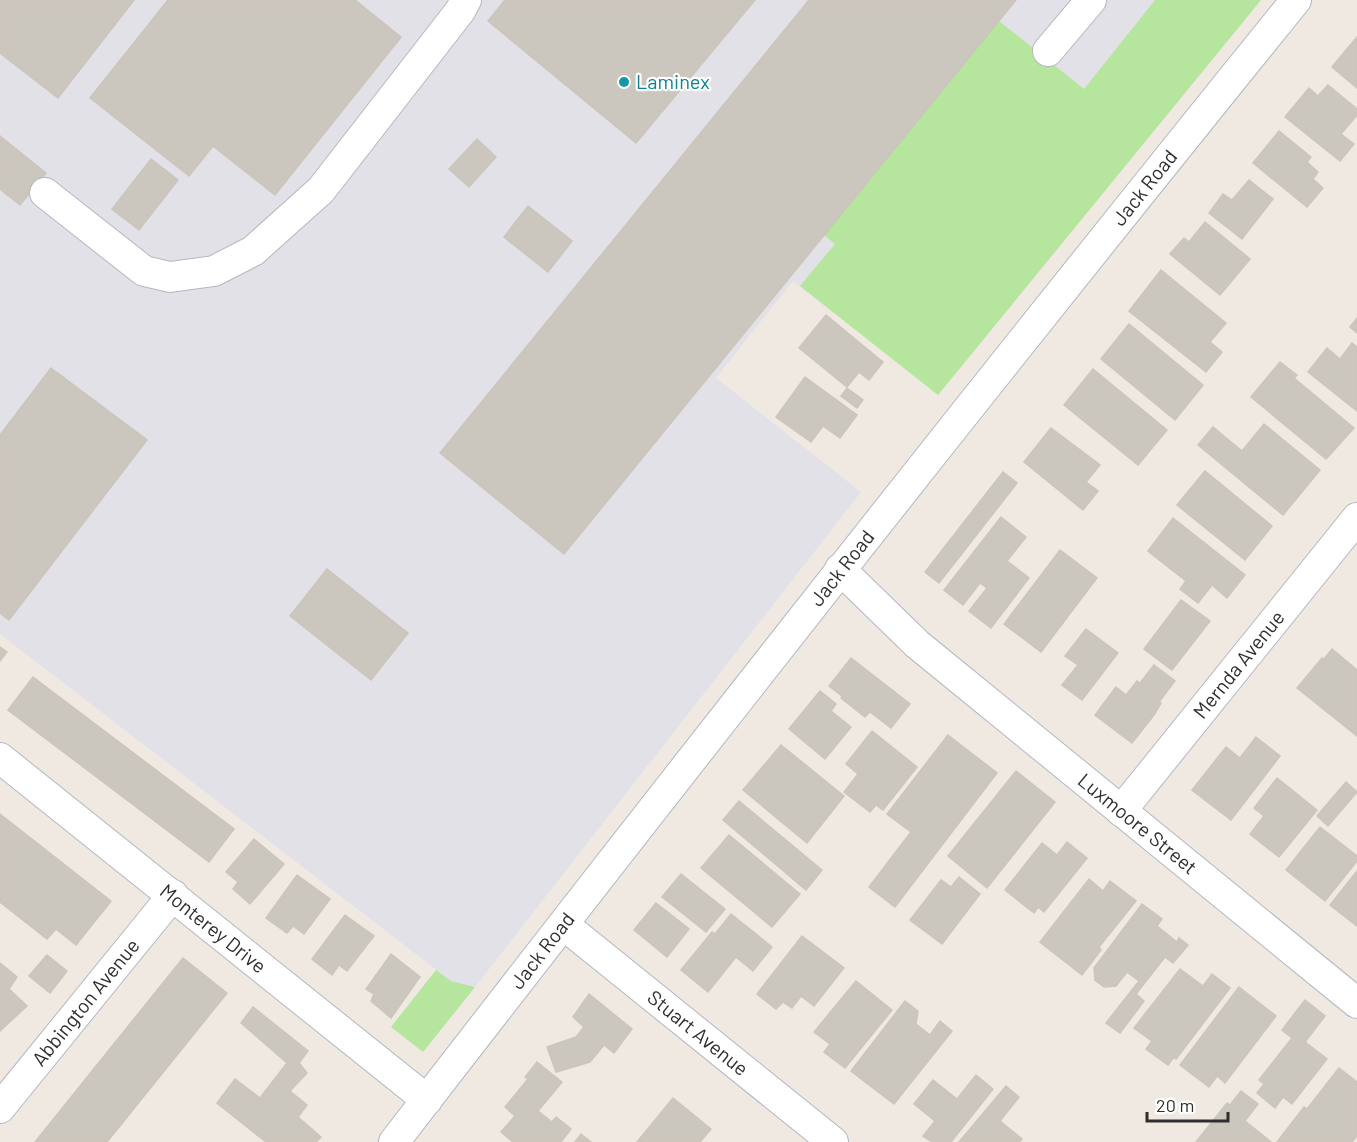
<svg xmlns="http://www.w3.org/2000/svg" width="1357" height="1142" font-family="Barlow,sans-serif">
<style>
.industrial{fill:#e3e1e8}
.green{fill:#b6e59e}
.building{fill:#cbc7bf;stroke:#cbc5ba;stroke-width:1.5}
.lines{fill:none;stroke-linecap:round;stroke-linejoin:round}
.minor-casing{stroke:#b4b7c1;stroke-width:32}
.minor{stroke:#fff;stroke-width:30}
.culture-dot{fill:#0f9aa8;stroke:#fff;stroke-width:2}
.labels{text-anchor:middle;stroke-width:4.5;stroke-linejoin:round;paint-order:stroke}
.culture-label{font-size:20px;fill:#0d838f;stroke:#fff;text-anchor:start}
.street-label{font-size:20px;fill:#2e2e2e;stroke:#fff}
</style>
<rect width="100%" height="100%" fill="#efe9e1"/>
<polygon class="industrial" points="0,0 1261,0 938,395 793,281 716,378 861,492 475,987 451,981 0,634 0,131 2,131 0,129"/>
<g class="green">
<polygon points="1155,0 1261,0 938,395 800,286 835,244 824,235 999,21 1084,89"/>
<polygon points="436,970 451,981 475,987 423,1052 391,1027"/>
</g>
<g class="building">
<polygon points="0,0 134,0 58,98 0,53"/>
<polygon points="168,0 355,0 401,37 275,195 213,146 189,176 90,98"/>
<polygon points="505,0 755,0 636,143 488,21"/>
<polygon points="809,0 1016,0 564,554 440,453"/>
<polygon points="1357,37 1357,88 1332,67"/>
<polygon points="1328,85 1357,109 1357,115 1341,134 1354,144 1340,161 1285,117 1309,88 1318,96"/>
<polygon points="1279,131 1311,157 1307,162 1318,172 1313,179 1323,188 1307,207 1253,163"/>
<polygon points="0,136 46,173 20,205 0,189"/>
<polygon points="477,139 496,157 469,187 449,169"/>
<polygon points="151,159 178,180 139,230 112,209"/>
<polygon points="1249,180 1273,199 1242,239 1209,213 1223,194 1232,200"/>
<polygon points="528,206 572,241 548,272 504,237"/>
<polygon points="1205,222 1250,259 1220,295 1170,254 1184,238 1189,242"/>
<polygon points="1161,270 1226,323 1210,342 1222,352 1206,372 1129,311"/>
<polygon points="826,315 883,362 869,380 859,372 847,387 799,348"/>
<polygon points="1357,318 1357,333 1350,327"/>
<polygon points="1129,324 1203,385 1175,420 1101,359"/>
<polygon points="1352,343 1357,347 1357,411 1308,372 1327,348 1340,359"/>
<polygon points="1280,362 1297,375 1294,378 1354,428 1326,459 1251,397"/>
<polygon points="51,368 147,440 9,620 0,613 0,435"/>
<polygon points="1093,369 1167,430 1138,465 1064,405"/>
<polygon points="805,377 857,415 840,438 823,426 811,442 776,417"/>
<polygon points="847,388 863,400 857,408 841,396"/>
<polygon points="1264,424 1320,470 1283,515 1198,445 1213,427 1242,451"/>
<polygon points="1051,428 1100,465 1086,482 1098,491 1083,510 1024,462"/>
<polygon points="1205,471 1272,526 1245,560 1177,505"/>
<polygon points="1003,472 1017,483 939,583 925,572"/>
<polygon points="1001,517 1026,537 1007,561 1029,578 991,628 969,611 987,588 980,583 963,605 944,590"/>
<polygon points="1173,518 1245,575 1227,598 1212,585 1198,603 1180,589 1186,581 1148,551"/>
<polygon points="1060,550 1097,578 1041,652 1004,624"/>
<polygon points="327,569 408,633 371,680 290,616"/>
<polygon points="1181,600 1210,621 1172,670 1144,649"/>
<polygon points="1086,629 1118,653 1082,700 1062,685 1078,665 1065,656"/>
<polygon points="0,647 7,652 0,661"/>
<polygon points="1332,649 1357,670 1357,736 1297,688 1322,658 1323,660"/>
<polygon points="851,658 910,704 891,728 870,712 865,717 841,698 842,696 829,686"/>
<polygon points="1154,665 1175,681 1159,702 1161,703 1154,715 1132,743 1095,715 1116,687 1126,695 1137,681 1140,683"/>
<polygon points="33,677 234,829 209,862 8,710"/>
<polygon points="820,691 836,704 831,711 851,727 825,759 789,729"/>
<polygon points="872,731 917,767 883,810 876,805 870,812 844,792 858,774 846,764"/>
<polygon points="948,735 997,773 895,907 869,887 911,832 887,814"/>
<polygon points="1256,737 1280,756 1231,820 1192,790 1226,747 1240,758"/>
<polygon points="781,745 844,796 807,843 743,790"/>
<polygon points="1016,771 1055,802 987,888 948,856"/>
<polygon points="1277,778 1317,810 1279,857 1250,834 1264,816 1254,808"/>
<polygon points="1346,782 1357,792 1328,826 1317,816"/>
<polygon points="739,801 822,870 806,890 723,820"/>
<polygon points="0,814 111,901 76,945 56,929 47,939 0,902"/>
<polygon points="1320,827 1357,856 1357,861 1325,901 1286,870"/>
<polygon points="729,835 800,894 772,927 701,868"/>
<polygon points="254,839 284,864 250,904 233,889 238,882 226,872"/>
<polygon points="1067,842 1087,858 1044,912 1038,907 1034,913 1005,890 1042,843 1057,855"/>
<polygon points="1357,871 1357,926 1330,905"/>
<polygon points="681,874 725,909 706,932 662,897"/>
<polygon points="297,875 330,899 304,934 293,926 287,933 266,918"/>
<polygon points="959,877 980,894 942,944 910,920 941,880 951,887"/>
<polygon points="1089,879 1103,891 1110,881 1136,901 1099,947 1101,950 1082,975 1040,942"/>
<polygon points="656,903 689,929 667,957 634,930"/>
<polygon points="1142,904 1162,919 1157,926 1177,942 1179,938 1188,945 1173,963 1165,957 1136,994 1144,1001 1120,1033 1106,1023 1139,981 1127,972 1116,986 1104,987 1095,980 1094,968"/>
<polygon points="731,914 772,947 753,971 736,957 708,992 681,970 712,932 715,934"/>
<polygon points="345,915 374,936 347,971 339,965 332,975 312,959"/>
<polygon points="802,936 844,968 814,1006 801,996 792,1008 783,1002 776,1009 757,994"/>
<polygon points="391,954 420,977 391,1018 371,1001 374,994 366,989"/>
<polygon points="47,955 67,971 50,993 29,976"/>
<polygon points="183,958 227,993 107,1142 35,1142"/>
<polygon points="0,963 17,977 9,989 27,1006 0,1031"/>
<polygon points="1180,969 1203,986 1212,974 1230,988 1176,1059 1174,1057 1168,1065 1146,1049 1152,1041 1134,1028"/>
<polygon points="856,981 892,1010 845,1068 824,1052 830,1044 814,1032"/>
<polygon points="1239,987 1276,1016 1225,1083 1217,1076 1209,1087 1180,1065"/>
<polygon points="589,994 632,1029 614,1053 604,1045 590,1062 556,1072 547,1047 576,1037 584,1027 573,1017"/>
<polygon points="1305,1000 1325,1016 1305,1042 1327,1059 1292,1104 1283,1097 1275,1108 1257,1093 1264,1084 1259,1080 1292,1038 1282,1030"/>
<polygon points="905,1001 918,1011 916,1024 930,1035 940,1021 952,1031 894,1104 851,1071"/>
<polygon points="253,1007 308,1051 299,1063 307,1073 290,1091 307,1105 298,1117 321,1137 316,1142 266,1142 217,1103 235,1079 260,1098 287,1063 241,1023"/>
<polygon points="537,1062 562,1082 538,1111 552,1122 556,1117 571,1129 561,1142 513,1142 501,1132 515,1116 505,1107 528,1079 525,1077"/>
<polygon points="1339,1068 1357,1082 1357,1136 1352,1142 1277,1142 1304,1107 1307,1109"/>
<polygon points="976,1075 993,1089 951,1142 932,1142 923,1136 935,1121 914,1104 933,1080 957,1099"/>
<polygon points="1006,1086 1019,1097 1000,1121 1022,1139 1019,1142 959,1142"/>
<polygon points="1241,1091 1258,1104 1245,1121 1271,1142 1196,1142 1227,1103 1230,1105"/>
<polygon points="673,1098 711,1129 700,1142 637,1142"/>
<polygon points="581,1134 591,1142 575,1142"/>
</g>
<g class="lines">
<g class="minor-casing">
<g id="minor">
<polyline points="1048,51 1091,0"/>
<polyline points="45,193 144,271 170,277 214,271 253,251 321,190 460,11 466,0"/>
<path id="s1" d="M840,569l77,75 440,359"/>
<path id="s2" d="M0,758l427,342"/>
<path id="s3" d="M1121,811l236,-293"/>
<path id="s4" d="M564,925l269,217"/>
<path id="s5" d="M0,1108l173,-213"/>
<path id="s6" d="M394,1142c297,-384 597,-765 902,-1142"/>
</g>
</g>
<use href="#minor" class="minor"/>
</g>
<circle class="culture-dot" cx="624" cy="82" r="6"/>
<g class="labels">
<g class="culture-label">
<text x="636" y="89">Laminex</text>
</g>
<g class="street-label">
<text dy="7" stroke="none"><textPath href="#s6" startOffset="1214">Jack Road</textPath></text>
<text dy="7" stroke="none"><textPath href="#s6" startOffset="728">Jack Road</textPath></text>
<text dy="7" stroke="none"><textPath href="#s3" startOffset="188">Mernda Avenue</textPath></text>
<text dy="7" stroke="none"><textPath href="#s1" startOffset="392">Luxmoore Street</textPath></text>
<text dy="7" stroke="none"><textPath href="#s2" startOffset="273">Monterey Drive</textPath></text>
<text dy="7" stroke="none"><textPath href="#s6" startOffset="242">Jack Road</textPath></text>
<text dy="7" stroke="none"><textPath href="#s5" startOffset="136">Abbington Avenue</textPath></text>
<text dy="7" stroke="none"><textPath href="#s4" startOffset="172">Stuart Avenue</textPath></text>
</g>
</g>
<path d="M1147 1112v9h81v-9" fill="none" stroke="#2e2e2e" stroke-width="3"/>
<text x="1156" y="1112" font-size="18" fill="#2e2e2e" stroke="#ffffff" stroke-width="4.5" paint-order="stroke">20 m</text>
</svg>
